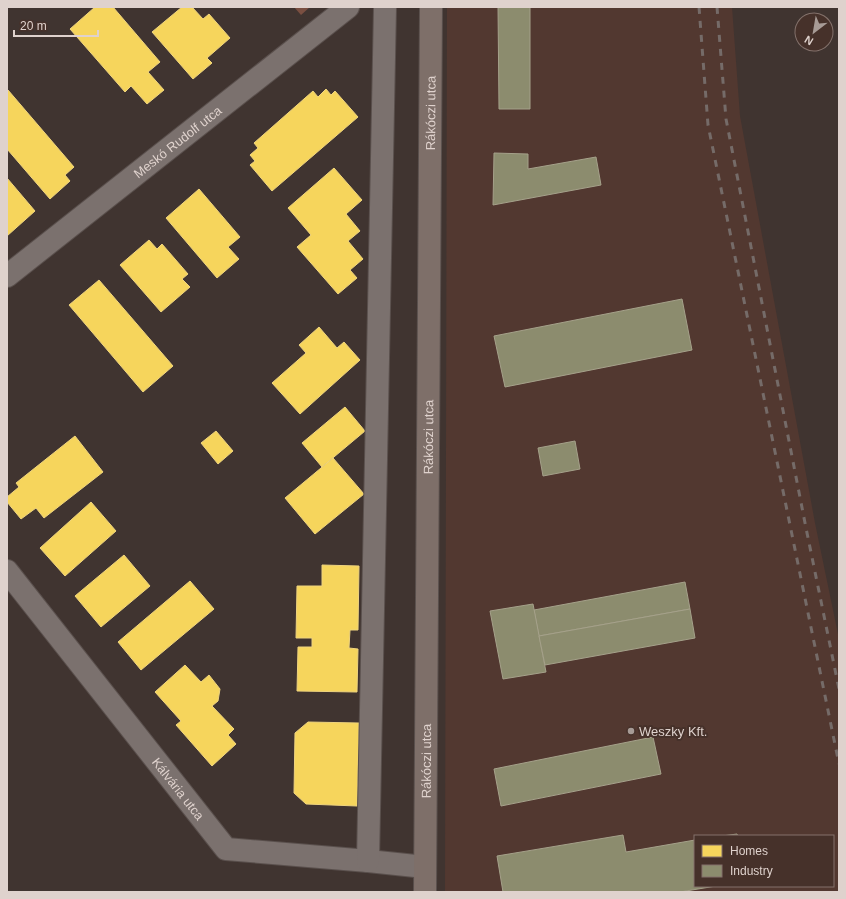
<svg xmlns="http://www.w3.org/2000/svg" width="846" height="899" font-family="Arial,sans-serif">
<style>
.built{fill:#523830;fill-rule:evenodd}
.green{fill:#7a4f41}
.homes{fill:#f6d55c;stroke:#efd47e}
.industry{fill:#8c8c6e;stroke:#a5a18a}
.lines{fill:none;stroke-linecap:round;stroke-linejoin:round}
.minor-casing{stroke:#5a504d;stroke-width:24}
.major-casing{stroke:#5a504d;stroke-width:24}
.minor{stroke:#7b716e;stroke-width:22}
.major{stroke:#7e6f69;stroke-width:22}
.rail{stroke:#756b68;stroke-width:3;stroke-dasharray:7 7;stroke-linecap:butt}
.poi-dot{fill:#a79b96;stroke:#46312a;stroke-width:1.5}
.labels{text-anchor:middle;stroke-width:4;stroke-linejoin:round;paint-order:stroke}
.street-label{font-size:13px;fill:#dfd2cd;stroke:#46312a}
.poi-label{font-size:13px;fill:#dfd2cd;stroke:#46312a;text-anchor:start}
</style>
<rect width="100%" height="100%" fill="#403430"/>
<path class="built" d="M447,7h285l8,109 75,407 24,116v253h-394zM695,836h138v50h-138z"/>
<polygon class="green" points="294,7 310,7 301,15"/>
<g class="homes">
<polygon points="95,7 113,7 160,62 148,72 164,90 147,104 131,86 125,92 70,29"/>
<polygon points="182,7 192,7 203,19 209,14 230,38 207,58 212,63 193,79 152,32"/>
<polygon points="326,89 331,95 335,91 358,117 272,191 250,165 255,161 250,155 258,148 254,143 313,91 318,97"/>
<polygon points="8,90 74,167 65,175 70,181 50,199 7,149 7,91"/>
<polygon points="334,168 362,200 346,214 360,231 348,241 363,259 350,270 357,278 338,294 297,247 311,235 288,208"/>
<polygon points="7,178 35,211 7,236"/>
<polygon points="199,189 240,237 228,247 239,259 217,278 166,218"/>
<polygon points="149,240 157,249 162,244 188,274 182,279 190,287 161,312 120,265"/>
<polygon points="99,280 173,366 143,392 69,305"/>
<polygon points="319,327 337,348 344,342 360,360 300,414 272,383 306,353 299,345"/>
<polygon points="345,407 365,431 322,467 302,443"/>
<polygon points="216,431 233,451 218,464 201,443"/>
<polygon points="75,436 103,472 44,518 36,508 21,519 7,502 7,497 19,487 16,483"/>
<polygon points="333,458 364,494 315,534 285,498"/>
<polygon points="91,502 116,531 65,576 40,548"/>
<polygon points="124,555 150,586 101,627 75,596"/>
<polygon points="322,565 359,566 358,630 350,630 349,648 358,649 357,692 297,691 298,647 312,647 312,638 296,638 297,586 322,586"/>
<polygon points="190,581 214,609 141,670 118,642"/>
<polygon points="185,665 201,682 209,675 220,689 218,701 212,706 234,729 228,735 236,744 212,766 176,725 181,721 155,692"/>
<polygon points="308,722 359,723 357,806 306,804 294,793 295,733"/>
</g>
<g class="industry">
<polygon points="498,7 530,7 530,109 499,109"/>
<polygon points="494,153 528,154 528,169 596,157 601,185 493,205"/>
<polygon points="682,299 692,350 505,387 494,336"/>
<polygon points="575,441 580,469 543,476 538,448"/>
<polygon points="685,582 690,609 539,636 534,610"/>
<polygon points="533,604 546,672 503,679 490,611"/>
<polygon points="690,609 695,638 545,665 539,636"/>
<polygon points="653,737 661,774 501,806 494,769"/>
<polygon points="737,834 738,836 722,836"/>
<polygon points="623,835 626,852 695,840 695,886 716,886 680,892 503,892 497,856"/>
</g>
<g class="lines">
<g class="minor-casing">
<g id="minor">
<path id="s1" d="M7,276l341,-269"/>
<path id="s2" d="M7,571l219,278 142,12 57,6"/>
<polyline points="368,861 385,7"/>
</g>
</g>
<g class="major-casing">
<g id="major">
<path id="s3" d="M425,892l6,-885"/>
</g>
</g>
<use href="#minor" class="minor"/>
<use href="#major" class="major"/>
<g class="rail">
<polyline points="699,7 708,125 839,764"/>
<polyline points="717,7 726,119 806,528 839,689"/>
</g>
</g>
<circle class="poi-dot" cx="631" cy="731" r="4"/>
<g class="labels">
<g class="street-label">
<text dy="5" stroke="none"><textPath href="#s3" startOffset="779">Rákóczi utca</textPath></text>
<text dy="5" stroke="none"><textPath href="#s1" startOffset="217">Meskó Rudolf utca</textPath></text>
<text dy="5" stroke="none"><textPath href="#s3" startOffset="455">Rákóczi utca</textPath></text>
<text dy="5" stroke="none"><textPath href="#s3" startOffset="131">Rákóczi utca</textPath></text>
<text dy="5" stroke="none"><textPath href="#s2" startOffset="277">Kálvária utca</textPath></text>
</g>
<g class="poi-label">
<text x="639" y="736">Weszky Kft.</text>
</g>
</g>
<rect width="846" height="899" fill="none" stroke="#dfd2cd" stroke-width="16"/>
<rect x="694" y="835" width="140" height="52" fill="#46312a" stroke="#83716b"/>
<rect x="702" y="845" width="20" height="12" fill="#f6d55c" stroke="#83716b"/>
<text x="730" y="855" font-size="12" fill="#dfd2cd">Homes</text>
<rect x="702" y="865" width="20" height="12" fill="#8c8c6e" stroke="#83716b"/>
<text x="730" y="875" font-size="12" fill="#dfd2cd">Industry</text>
<g transform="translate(814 32) rotate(211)"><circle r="19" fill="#46312a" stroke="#83716b"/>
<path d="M0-3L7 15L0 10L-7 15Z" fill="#a79b96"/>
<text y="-6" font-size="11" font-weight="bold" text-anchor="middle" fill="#dfd2cd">N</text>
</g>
<path d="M14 30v6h84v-6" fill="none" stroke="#dfd2cd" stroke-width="2"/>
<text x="20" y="30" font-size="12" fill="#dfd2cd" stroke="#46312a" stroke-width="3" paint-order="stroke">20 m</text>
</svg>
